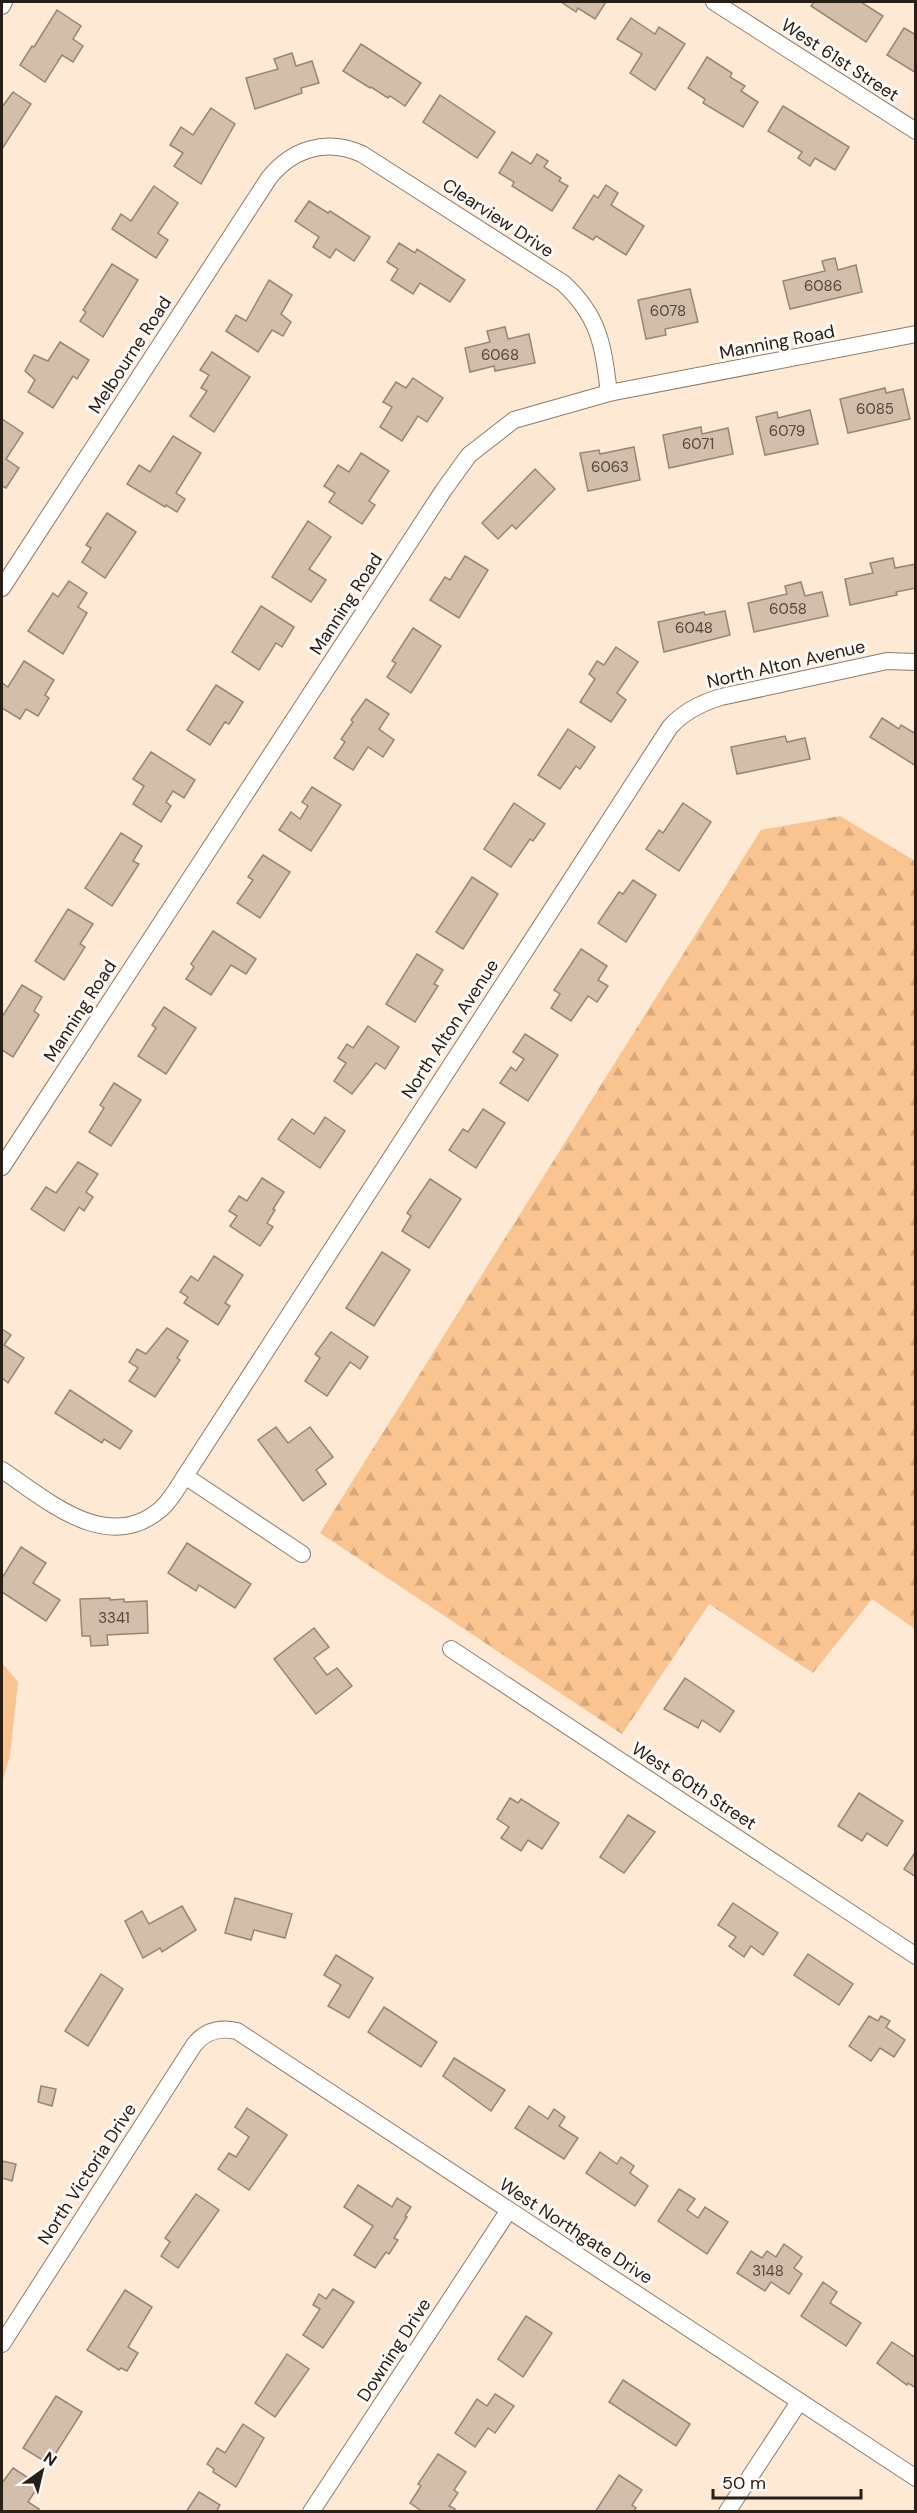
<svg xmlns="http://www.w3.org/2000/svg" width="917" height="2513" font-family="'DM Sans',sans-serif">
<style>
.green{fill:#fac490}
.forest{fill:url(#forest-firs)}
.building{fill:#d2beaa;stroke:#988573;stroke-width:1.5}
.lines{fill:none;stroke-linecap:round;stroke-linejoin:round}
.minor-casing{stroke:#8e7b69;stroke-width:18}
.minor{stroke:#fff;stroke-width:16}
.labels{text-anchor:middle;stroke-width:6;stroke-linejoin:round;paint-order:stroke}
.number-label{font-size:15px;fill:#52483d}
.street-label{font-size:18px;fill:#272019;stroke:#fef9f5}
</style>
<defs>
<pattern id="forest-firs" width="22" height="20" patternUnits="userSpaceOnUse" patternTransform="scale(1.5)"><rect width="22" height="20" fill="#fac490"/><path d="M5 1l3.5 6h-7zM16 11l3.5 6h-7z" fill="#d6a87c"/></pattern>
</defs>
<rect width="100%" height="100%" fill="#fee9d5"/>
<polygon class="green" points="2,1663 18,1682 10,1755 2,1784"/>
<polygon class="forest" points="840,816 915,861 915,1629 872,1599 813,1673 709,1604 622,1734 320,1533 761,830"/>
<g class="building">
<polygon points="561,2 606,2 595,19 578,8 576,12"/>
<polygon points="814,2 861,2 883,16 866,42 811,6"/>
<polygon points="57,10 81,26 73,39 83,46 73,62 62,55 45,82 20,65 32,46 34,47"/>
<polygon points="631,18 655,34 659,27 685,44 655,90 630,73 642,54 617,39"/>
<polygon points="904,28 916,35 916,73 887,55"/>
<polygon points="361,44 421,83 405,106 390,96 388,98 371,87 370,88 343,71"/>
<polygon points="292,53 296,66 312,61 319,83 301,88 302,93 255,109 246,78 278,69 274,59"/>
<polygon points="707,57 732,73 730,77 745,86 741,91 758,102 743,127 703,103 705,99 688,88"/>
<polygon points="13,92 31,104 2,149 2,107"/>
<polygon points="440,95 495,132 477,158 423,122"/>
<polygon points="783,106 849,147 835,170 815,158 810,166 798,158 802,152 768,131"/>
<polygon points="211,108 235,124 201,184 174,166 183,153 170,145 181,127 193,135"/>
<polygon points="512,152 531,164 537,154 548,161 544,167 561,178 559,181 568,186 552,211 512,186 514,182 499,173"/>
<polygon points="606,185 618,193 611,205 644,226 626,255 596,236 593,240 573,228 594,195 598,198"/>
<polygon points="154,186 178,203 158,233 168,240 156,258 112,229 121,214 131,221"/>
<polygon points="309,201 328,213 330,211 370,237 354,261 336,249 330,258 313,247 319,237 295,221"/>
<polygon points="399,243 415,253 417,249 465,280 450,302 420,283 413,294 391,280 398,269 387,262"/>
<polygon points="835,258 838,270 856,265 862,292 790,309 783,281 825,271 822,261"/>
<polygon points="112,264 138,280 103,337 80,321 86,312 83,310"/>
<polygon points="269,280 292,295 281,314 291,322 283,336 272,330 258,352 226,331 236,315 246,321"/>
<polygon points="690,289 698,322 665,329 666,335 646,339 638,300"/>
<polygon points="505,327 508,339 529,334 535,363 495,371 494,366 470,372 465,348 490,342 487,331"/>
<polygon points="60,342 89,360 77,379 73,376 53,408 28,392 35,380 25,371 34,355 48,361"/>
<polygon points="212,352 250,377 214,432 190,416 207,391 201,388 209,375 200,370"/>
<polygon points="413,378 443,398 427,422 418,416 402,441 380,427 392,407 383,402 396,382 406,388"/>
<polygon points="885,388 886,393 903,389 910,419 848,433 840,399"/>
<polygon points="810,410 818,444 765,455 756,417 777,412 778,418"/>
<polygon points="2,419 23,433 6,459 19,468 6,488 2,486"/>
<polygon points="701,427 702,434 728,428 733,454 669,468 663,435"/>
<polygon points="173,436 201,453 176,493 185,499 177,512 166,505 165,507 127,484 139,465 150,472"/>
<polygon points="634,447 640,480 588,491 580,453 599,450 600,454"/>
<polygon points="361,453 389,471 369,501 375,505 362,524 329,502 335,493 324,486 338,465 349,472"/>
<polygon points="535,469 555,489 516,529 512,525 498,539 482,523"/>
<polygon points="107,513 136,532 105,578 82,562 91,548 86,545"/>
<polygon points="308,521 331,537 309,569 326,580 311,602 272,577"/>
<polygon points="465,556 488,570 459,618 430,600 445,577 450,580"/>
<polygon points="893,558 895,568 916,564 916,588 896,592 897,595 850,605 845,579 873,573 870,563"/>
<polygon points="69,581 87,593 78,607 87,613 63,654 28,631 53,593 58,597"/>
<polygon points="801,582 805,596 822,592 828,616 754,632 748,603 787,594 785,586"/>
<polygon points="261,606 294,627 282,647 276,643 259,670 232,652"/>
<polygon points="725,611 730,635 664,652 658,622 704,612 705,615"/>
<polygon points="413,628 441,646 411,693 387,677 396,663 392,661"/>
<polygon points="616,647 638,662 617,693 626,700 611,722 580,702 595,679 589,674 597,661 604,665"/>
<polygon points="24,661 54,680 45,695 49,698 38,716 26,709 20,719 2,708 2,683 8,687"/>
<polygon points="216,685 243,702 229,724 225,722 210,745 187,730"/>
<polygon points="366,699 389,714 379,729 394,740 383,757 368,747 353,770 334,758 345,742 341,739 353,722 351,720"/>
<polygon points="882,718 899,729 901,725 916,734 916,766 870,737"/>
<polygon points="568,729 595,747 580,769 576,766 560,789 538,775"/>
<polygon points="785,736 787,742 805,738 810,759 737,774 731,747"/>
<polygon points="151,752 195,780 184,798 173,791 166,802 171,806 161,822 133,804 144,786 133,779"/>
<polygon points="312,787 341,805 311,851 279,830 291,812 300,819 308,806 302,802"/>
<polygon points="514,803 545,824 533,841 530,839 511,867 484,849"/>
<polygon points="683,803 711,822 679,871 646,849 659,830 663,833"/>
<polygon points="121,833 142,846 133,861 139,864 112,906 85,888"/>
<polygon points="263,855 290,872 260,918 237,903 253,880 248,877"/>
<polygon points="472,877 498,894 463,949 436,932"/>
<polygon points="633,880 656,895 626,942 598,923 619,892 623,894"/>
<polygon points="68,909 93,924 80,944 85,947 64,980 35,961"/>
<polygon points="213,931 256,959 246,974 231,965 211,995 186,979 194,967 191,964"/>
<polygon points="581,949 607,966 598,980 608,986 597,1002 588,996 571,1021 551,1008 560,994 554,990"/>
<polygon points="417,954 443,970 434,984 438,986 415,1022 386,1004"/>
<polygon points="22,985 42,997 34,1011 39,1015 13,1057 2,1050 2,1017"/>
<polygon points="164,1007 196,1028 166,1074 138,1056 156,1028 152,1025"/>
<polygon points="368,1026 399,1047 385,1069 376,1063 352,1094 334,1081 346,1063 338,1058 347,1044 353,1048"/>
<polygon points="525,1034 558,1055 528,1101 500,1083 511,1067 516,1071 524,1059 513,1052"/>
<polygon points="114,1083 141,1100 111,1146 89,1132 104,1108 100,1105"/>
<polygon points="483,1109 505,1123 476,1168 449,1150 463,1129 468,1132"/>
<polygon points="325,1117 345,1131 320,1168 278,1139 292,1119 314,1134"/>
<polygon points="78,1162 98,1174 86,1192 93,1197 84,1211 79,1207 64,1231 31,1209 46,1187 56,1193"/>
<polygon points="262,1178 284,1192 273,1209 275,1210 267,1223 273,1227 260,1246 230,1226 237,1216 229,1211 239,1196 247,1201"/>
<polygon points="430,1179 461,1199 429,1248 402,1231 411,1216 407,1213"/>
<polygon points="382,1252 410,1270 374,1326 346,1308"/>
<polygon points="214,1256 243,1275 225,1303 230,1306 218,1325 184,1303 188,1297 180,1292 191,1276 198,1281"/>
<polygon points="167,1328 188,1341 177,1358 180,1360 155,1397 129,1381 138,1368 129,1362 137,1349 146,1354"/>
<polygon points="2,1329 11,1335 4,1345 24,1358 8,1383 2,1378"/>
<polygon points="331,1332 368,1357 360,1369 350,1362 327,1396 305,1381 320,1358 315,1354"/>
<polygon points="70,1390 132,1431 120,1449 104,1439 102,1443 55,1413"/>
<polygon points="276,1427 288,1443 310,1427 333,1457 316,1470 326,1484 303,1501 258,1440"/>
<polygon points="187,1543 251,1584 235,1608 199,1585 196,1591 168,1573"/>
<polygon points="21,1547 46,1563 33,1583 60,1600 46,1621 2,1592 2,1578"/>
<polygon points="110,1598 110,1600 124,1599 124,1602 147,1601 148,1633 107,1635 108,1645 91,1646 90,1636 82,1636 80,1599"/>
<polygon points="314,1628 329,1647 314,1658 327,1675 337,1668 352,1686 316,1714 274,1659"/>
<polygon points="685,1678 734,1711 720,1732 702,1720 698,1728 664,1709"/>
<polygon points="859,1793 903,1821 887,1846 867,1833 862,1841 838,1826"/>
<polygon points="510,1798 518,1803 521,1799 559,1823 542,1849 528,1840 521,1851 501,1838 509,1827 497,1819"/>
<polygon points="628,1815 655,1832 624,1873 600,1857"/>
<polygon points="916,1851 916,1877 904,1869"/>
<polygon points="235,1898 292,1914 285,1938 254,1930 251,1940 225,1933"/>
<polygon points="733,1903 778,1933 763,1955 751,1946 744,1957 729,1946 736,1937 718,1925"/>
<polygon points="182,1906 196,1930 162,1952 160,1948 143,1958 125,1921 142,1911 149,1924"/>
<polygon points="808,1954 853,1984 839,2005 794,1975"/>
<polygon points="336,1955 373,1978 349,2018 328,2006 341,1985 324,1975"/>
<polygon points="101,1974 123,1989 88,2046 65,2031"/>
<polygon points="384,2007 437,2042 421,2067 368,2032"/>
<polygon points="869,2016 878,2021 881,2016 890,2021 886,2027 905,2040 894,2057 880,2048 871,2061 849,2046"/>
<polygon points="454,2058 505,2090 491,2111 443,2076"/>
<polygon points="41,2086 56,2089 52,2106 38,2102"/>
<polygon points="529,2106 548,2119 554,2109 565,2117 559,2126 578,2138 564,2159 515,2128"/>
<polygon points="247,2108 287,2135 249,2190 218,2169 229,2153 236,2157 249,2137 235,2127"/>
<polygon points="600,2152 617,2164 621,2157 634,2166 630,2173 648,2186 635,2206 586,2173"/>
<polygon points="2,2161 16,2164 12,2181 2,2178"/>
<polygon points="358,2185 392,2207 397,2198 411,2207 405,2216 407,2217 394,2238 398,2240 389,2254 386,2252 375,2268 354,2255 373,2226 344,2207"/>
<polygon points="679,2189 695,2199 687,2210 698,2218 705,2207 728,2222 707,2254 658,2221"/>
<polygon points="196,2194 219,2210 178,2268 161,2256 170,2242 165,2238"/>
<polygon points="784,2244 802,2257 794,2268 802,2274 789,2294 771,2282 765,2291 737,2273 751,2251 762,2258 767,2251 776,2257"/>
<polygon points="823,2282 837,2292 830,2303 861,2323 846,2346 801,2316"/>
<polygon points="333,2289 354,2302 323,2348 303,2335 320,2309 313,2305 319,2294 326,2299"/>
<polygon points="125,2290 152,2307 128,2347 138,2353 127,2371 121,2368 119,2370 87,2350"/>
<polygon points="526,2316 552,2333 523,2377 498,2359"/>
<polygon points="892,2342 916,2358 916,2388 908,2383 907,2385 877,2363"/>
<polygon points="287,2354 309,2369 275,2417 255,2403"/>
<polygon points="623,2380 690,2424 676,2446 609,2402"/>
<polygon points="495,2394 514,2406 495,2433 488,2428 475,2447 455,2433 477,2399 487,2406"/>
<polygon points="56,2396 82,2412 49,2464 23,2448"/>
<polygon points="243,2424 264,2438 236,2487 213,2472 214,2469 207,2464 217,2448 225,2453"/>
<polygon points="438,2454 466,2472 454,2490 458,2493 449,2506 455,2509 454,2512 423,2512 410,2503 421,2486 418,2484"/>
<polygon points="13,2468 39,2485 28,2502 39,2509 37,2512 2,2512 2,2483"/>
<polygon points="619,2475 642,2490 632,2505 636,2508 633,2512 595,2512"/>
<polygon points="199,2492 220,2505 216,2512 186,2512"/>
</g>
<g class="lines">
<g class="minor-casing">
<g id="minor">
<polyline points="714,2 916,131"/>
<polyline points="2,6 4,2"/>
<path d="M2,588l267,-410c23,-29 57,-40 93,-24l201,129c37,34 40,63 46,110"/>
<polyline points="2,1167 443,491 469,455 514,420 609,393 916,334"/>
<path d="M2,1470c45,30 105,85 159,39 10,-9 17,-22 24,-33l485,-749c14,-16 31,-24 51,-30l166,-36 29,1"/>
<polyline points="185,1476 302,1554"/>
<polyline points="451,1649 916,1956"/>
<path d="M2,2344l192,-299c11,-14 25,-18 43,-14l679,447"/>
<polyline points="311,2512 509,2210"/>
<polyline points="727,2512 799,2402"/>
</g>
</g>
<use href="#minor" class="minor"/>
</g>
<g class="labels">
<g class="number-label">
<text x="823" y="291">6086</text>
<text x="668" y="316">6078</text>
<text x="500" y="360">6068</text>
<text x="875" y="414">6085</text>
<text x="787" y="436">6079</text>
<text x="698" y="449">6071</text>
<text x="610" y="472">6063</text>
<text x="788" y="614">6058</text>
<text x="694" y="633">6048</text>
<text x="114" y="1623">3341</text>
<text x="768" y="2276">3148</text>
</g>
<g class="street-label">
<text transform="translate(840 60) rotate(33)" y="6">West 61st Street</text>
<text transform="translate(498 218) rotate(33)" y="6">Clearview Drive</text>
<text transform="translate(777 342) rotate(-11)" y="6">Manning Road</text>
<text transform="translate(130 355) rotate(-57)" y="6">Melbourne Road</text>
<text transform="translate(346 604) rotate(-57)" y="6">Manning Road</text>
<text transform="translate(786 664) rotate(-13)" y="6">North Alton Avenue</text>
<text transform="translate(80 1011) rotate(-57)" y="6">Manning Road</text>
<text transform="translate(450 1029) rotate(-57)" y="6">North Alton Avenue</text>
<text transform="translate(694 1786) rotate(33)" y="6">West 60th Street</text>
<text transform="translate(87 2174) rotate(-57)" y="6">North Victoria Drive</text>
<text transform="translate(576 2231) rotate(33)" y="6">West Northgate Drive</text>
<text transform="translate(394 2350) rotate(-57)" y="6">Downing Drive</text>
</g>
</g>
<rect width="917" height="2513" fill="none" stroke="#272019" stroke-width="6"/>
<g transform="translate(42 2471) rotate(34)" stroke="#fef9f5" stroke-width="4.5" paint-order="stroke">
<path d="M0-4.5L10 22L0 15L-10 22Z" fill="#272019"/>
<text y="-9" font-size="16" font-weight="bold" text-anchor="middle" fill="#272019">N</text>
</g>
<path d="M713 2489v9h148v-9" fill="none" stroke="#272019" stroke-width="3"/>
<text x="722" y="2489" font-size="18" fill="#272019" stroke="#fef9f5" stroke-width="4.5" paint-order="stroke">50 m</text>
</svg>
